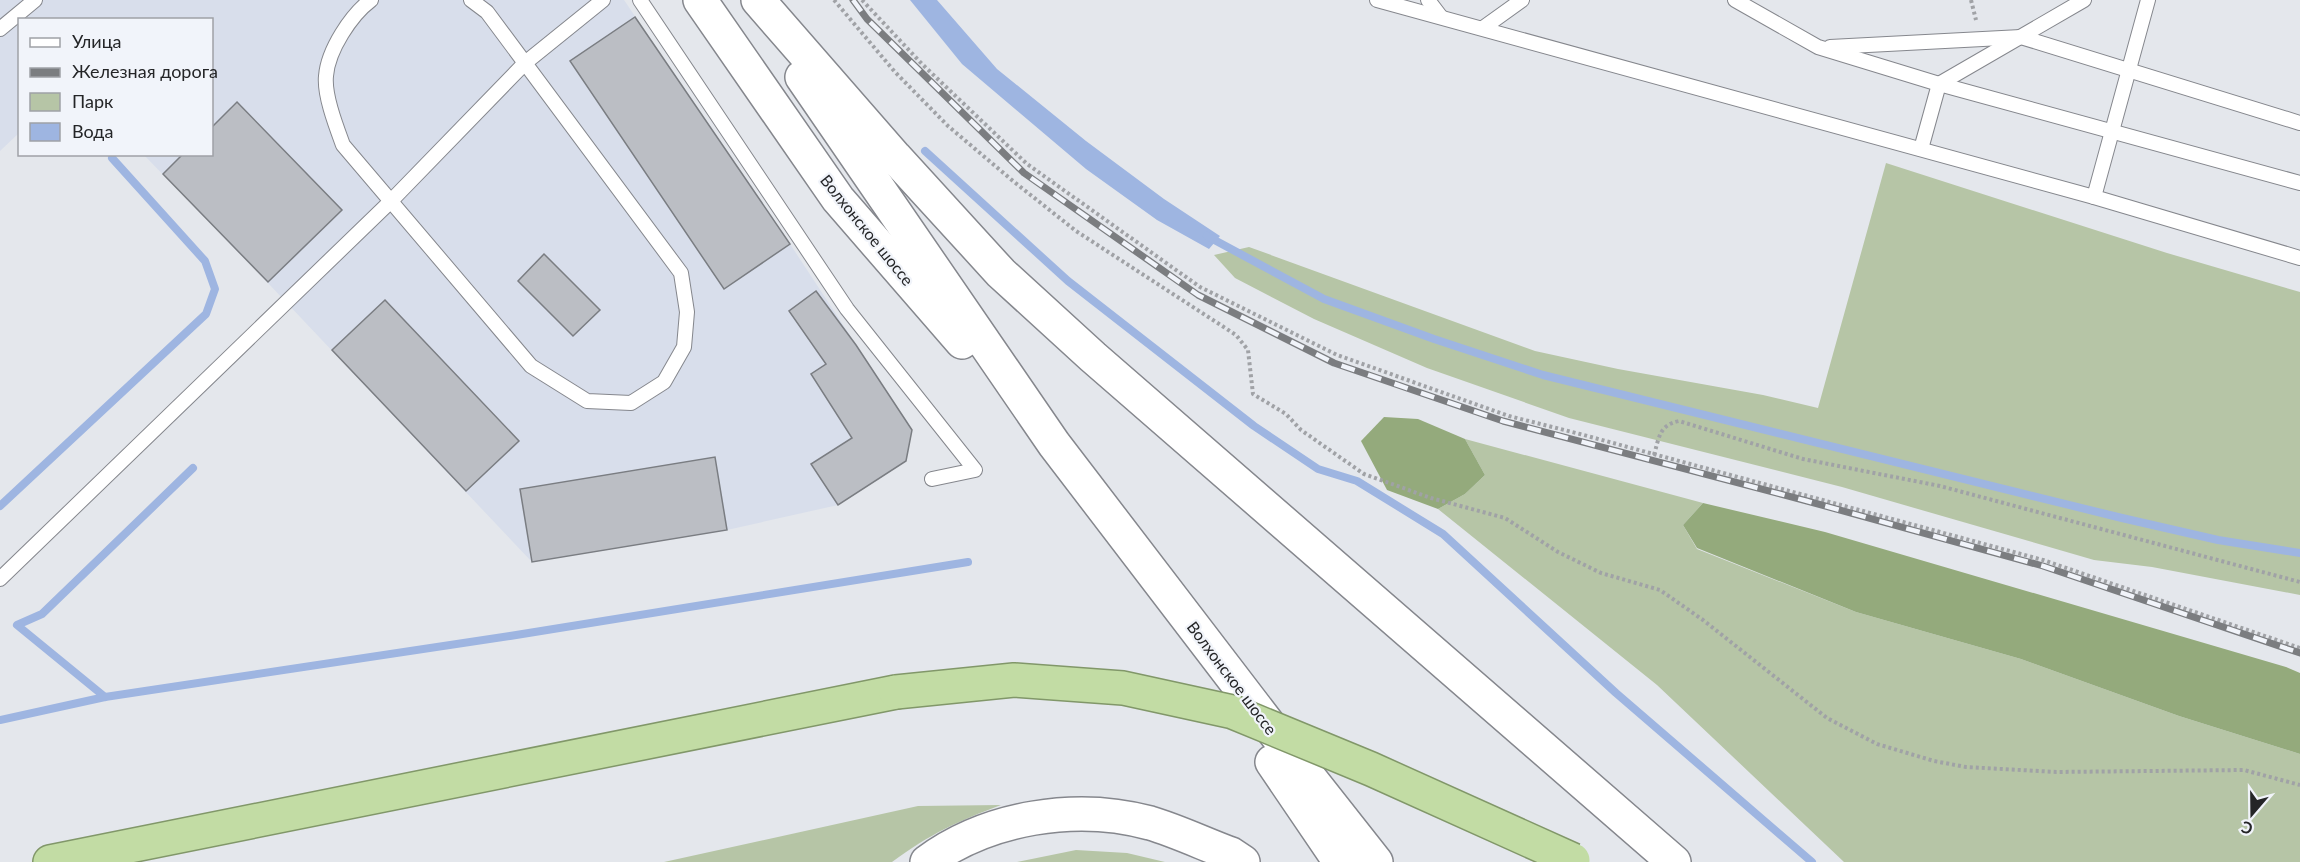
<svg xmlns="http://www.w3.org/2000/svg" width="2300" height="862" font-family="Lato,sans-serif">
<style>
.built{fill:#d8deeb}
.green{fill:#b6c5a6}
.forest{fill:#94aa7c}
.water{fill:#9eb5e1}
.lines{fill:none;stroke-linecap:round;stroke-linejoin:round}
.stream{stroke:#9eb5e1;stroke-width:8}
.building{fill:#bbbec4;stroke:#7a7d82;stroke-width:1.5}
.service-casing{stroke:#85878d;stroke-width:16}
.secondary-casing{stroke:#85878d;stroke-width:36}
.trunk-casing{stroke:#819769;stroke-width:36}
.path{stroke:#a0a2a6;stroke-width:4;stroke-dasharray:3 3;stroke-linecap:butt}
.service{stroke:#fff;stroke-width:14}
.secondary{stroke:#fff;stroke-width:33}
.trunk{stroke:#c2dca4;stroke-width:33}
.rail-casing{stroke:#7b7d80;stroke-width:7}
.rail{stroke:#f1f4fa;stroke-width:4.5;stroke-dasharray:14;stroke-linecap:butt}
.trunk-bridge-casing{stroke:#819769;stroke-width:36;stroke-linecap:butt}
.trunk-bridge{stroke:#c2dca4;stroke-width:33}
.labels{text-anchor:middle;stroke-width:4.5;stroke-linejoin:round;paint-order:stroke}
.street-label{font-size:16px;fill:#242527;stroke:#f1f4fa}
</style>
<rect width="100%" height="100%" fill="#e4e7ec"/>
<polygon class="built" points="0,0 624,0 790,244 912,430 906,461 838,505 727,530 532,562 267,282 144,155 212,154 212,20 20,20 19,133 0,151"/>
<g class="green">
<polygon points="1886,163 2167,253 2300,292 2300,595 2152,567 2094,560 1842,487 1569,418 1427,368 1314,319 1235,278 1214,255 1249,247 1535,351 1618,369 1763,395 1818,408"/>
<polygon points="1465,439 1703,503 1683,525 1697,549 1856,612 2021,659 2179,716 2300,754 2300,862 1844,862 1657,685 1438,509 1465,494 1485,475"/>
<path d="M1001,805c-43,16 -71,29 -109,57h-228l254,-56z"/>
<polygon points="1076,850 1127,853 1165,862 1017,862"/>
</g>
<g class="forest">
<polygon points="1384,417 1418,419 1465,439 1485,475 1465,494 1438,509 1387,490 1361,441"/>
<polygon points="1703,503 1825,532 2286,667 2300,673 2300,754 2179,716 2021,659 1856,612 1697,548 1683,525"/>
</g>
<polygon class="water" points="910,0 937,0 997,69 1086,141 1164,199 1220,236 1209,249 1157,220 1086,169 962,64"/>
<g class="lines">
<g class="stream">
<polyline points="925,151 1068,281 1254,426 1318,469 1357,481 1443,534 1616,693 1812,862"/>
<polyline points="1207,236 1324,299 1434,339 1543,375 2122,518 2218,540 2300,553"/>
<polyline points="0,506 206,314 215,289 205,261 112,158"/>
<polyline points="105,697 17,625 42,614 193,468"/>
<polyline points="0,720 105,697 510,636 968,562"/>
</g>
</g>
<g class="building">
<polygon points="635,17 790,244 724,289 570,61"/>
<polygon points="237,102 342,210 268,282 163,174 183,154 212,154 212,127"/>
<polygon points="544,254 600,310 573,336 518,281"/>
<polygon points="816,291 856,345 912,430 906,461 838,505 811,464 852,438 811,374 826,364 789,311"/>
<polygon points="385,300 519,441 466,491 332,350"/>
<polygon points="715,457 727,530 532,562 520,489"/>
</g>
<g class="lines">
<g class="service-casing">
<g id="service">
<path d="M371,0c-20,15 -43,50 -45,76 -2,19 10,50 17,69l188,221 56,35 44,2 33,-21 20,-35 3,-35 -6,-39 -194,-261 -16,-12"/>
<polyline points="640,0 847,309 975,470 932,479"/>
<polyline points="1377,0 2094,197"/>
<polyline points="1428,0 1441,17"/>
<polyline points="1735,0 1818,47 1939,84 2300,183"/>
<polyline points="2148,0 2094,197 2300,258"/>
<polyline points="1483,28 1522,0"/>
<polyline points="0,29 35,0"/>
<polyline points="1830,47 2021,37 2300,123"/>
<polyline points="1921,149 1939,84 2084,0"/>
<polyline points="0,579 391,201 525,63 603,0"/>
</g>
</g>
<g class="secondary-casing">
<g id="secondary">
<polyline points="700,0 838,199 962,342"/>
<polyline points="758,0 895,157 1001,273 1093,357 1674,862"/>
<polyline points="802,77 1054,444 1298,763 1376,862"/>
<polyline points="1272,762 1340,862"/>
<path d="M927,862c61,-45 149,-59 223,-39 27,8 54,21 81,31l12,8"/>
</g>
</g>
<g class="trunk-casing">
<polyline id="trunk" points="50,862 896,692"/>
</g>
<g class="path">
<polyline points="834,0 895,72 948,126 1013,181 1076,231 1236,335 1248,350 1253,394 1286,414 1301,430 1364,474 1431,498 1505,518 1558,552 1601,573 1660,590 1703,620 1827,718 1877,744 1934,761 1966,767 2056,772 2244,770 2300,785"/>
<polyline points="862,0 922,64 1027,164 1200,287 1337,355 1509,416 1580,434 2043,560 2300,648"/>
<polyline points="1971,0 1976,20"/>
<path d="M1654,455c5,-17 5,-30 25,-34l124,38 137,27 360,96"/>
</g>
<use href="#service" class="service"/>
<use href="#secondary" class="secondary"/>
<use href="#trunk" class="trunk"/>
<g class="rail-casing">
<polyline id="rail" points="853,0 867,19 1024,173 1198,295 1334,363 1503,421 1807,501 2043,566 2300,653"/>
</g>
<use href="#rail" class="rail"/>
<g class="trunk-bridge-casing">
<polyline id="trunk-bridge" points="896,692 1014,680 1123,688 1233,712 1371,769 1573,860"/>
</g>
<use href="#trunk-bridge" class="trunk-bridge"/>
</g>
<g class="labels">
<g class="street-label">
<text transform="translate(867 230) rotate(51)" y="6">Волхонское шоссе</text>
<text transform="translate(1232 678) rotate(53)" y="6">Волхонское шоссе</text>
</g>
</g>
<rect x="18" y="18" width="195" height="138" fill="#f1f4fa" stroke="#9fa1a6" stroke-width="1.5"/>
<rect x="30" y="38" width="30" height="9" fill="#ffffff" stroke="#9fa1a6" stroke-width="1.5"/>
<text x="72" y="48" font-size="18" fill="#242527">Улица</text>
<rect x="30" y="68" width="30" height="9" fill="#7b7d80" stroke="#9fa1a6" stroke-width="1.5"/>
<text x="72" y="78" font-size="18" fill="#242527">Железная дорога</text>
<rect x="30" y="93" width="30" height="18" fill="#b6c5a6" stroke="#9fa1a6" stroke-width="1.5"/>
<text x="72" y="108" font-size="18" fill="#242527">Парк</text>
<rect x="30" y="123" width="30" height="18" fill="#9eb5e1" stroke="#9fa1a6" stroke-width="1.5"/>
<text x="72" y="138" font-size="18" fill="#242527">Вода</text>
<g transform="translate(2252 814) rotate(200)" stroke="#f1f4fa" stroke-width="4.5" paint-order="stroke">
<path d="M0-4.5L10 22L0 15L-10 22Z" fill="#242527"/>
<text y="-9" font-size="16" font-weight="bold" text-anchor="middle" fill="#242527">С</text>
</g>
</svg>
